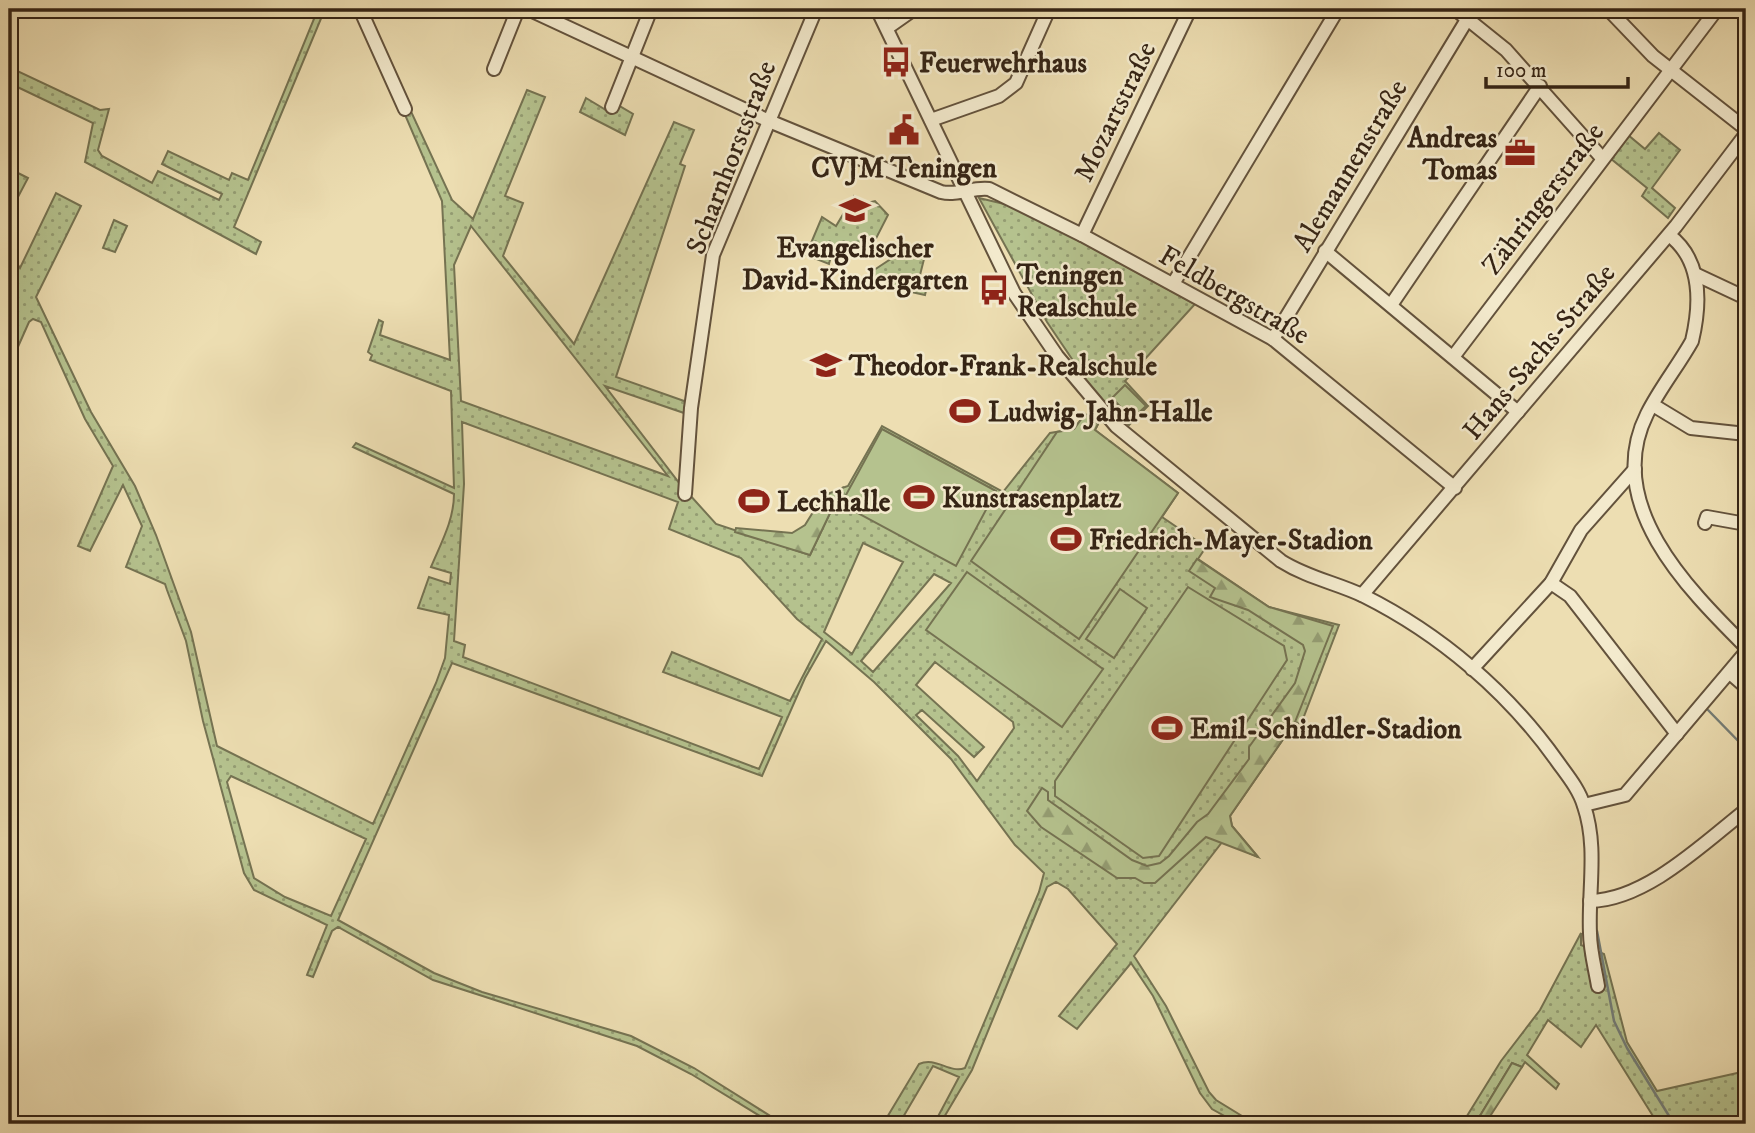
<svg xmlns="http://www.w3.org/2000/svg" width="1755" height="1133" font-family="'IM FELL DW Pica',serif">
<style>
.green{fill:url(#green-dots);stroke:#757352;stroke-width:2;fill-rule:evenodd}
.forest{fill:url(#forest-firs);stroke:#757352;stroke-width:2}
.pitch{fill:#b5c28e;stroke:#757352;stroke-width:2}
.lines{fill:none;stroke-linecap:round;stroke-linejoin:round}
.stream{stroke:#747d77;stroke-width:2.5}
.minor-casing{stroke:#63523c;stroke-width:16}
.minor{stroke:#f3eacd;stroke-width:12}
.labels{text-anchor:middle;stroke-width:5;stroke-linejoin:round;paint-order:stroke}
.poi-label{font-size:28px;font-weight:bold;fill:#352415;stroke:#f3eacd;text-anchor:start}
.street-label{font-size:28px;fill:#352415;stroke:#f3eacd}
</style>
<defs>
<pattern id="green-dots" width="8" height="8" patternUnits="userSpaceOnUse" patternTransform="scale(1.75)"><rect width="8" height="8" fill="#b5c28e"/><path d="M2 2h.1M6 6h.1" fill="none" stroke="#949d73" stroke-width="1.8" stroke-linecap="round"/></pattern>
<pattern id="forest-firs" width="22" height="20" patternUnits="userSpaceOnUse" patternTransform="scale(1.75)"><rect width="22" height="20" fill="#b5c28e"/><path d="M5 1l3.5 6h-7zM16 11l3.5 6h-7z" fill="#949d73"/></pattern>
</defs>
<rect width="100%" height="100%" fill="#eddeb2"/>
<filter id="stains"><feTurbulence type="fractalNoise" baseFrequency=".00286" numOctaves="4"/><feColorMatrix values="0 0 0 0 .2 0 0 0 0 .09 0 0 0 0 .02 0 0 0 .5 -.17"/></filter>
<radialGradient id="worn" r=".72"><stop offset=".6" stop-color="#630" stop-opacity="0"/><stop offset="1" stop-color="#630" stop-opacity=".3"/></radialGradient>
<g class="green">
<polygon points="306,9 325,9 234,227 261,242 256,254 85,162 93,123 9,83 9,67 100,110 109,109 98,150 102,156 152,183 158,171 219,200 222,194 162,164 168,151 229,180 232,173 248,180 316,14"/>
<path d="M527,90l18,7 -40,99 18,7 -20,53 71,88 100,-222 20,8 -14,34 5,2 -69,211 71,25v12l-82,-28 75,98 36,40 94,31 32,-67 6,-2 34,-60 121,66 47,-59 24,-4 11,-15 13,10 -3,6 83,63 -16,24 44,30 -8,12 71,48 70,18 -38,99 -6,-2 -65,94 2,10 26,31 -35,-16 -89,115 32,50 43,86 7,8 39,24h-16l-27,-15 -12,-16 -47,-97 -22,-33 -54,66 -18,-13 58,-72 -49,-55 -12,-7 -9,5 -75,183 -32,54h-6l25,-47 -26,-11 -34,58h-16l36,-60c17,-8 30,10 46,4l74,-176 5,-19 -29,-28 -64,-86 -77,-77 -48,-41 -21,37 -43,98 -310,-113 -114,257 96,53 48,19 149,44 63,32 89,56h-10l-82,-50 -54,-28 -204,-66 -95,-53 -6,4 -19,46 -6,-2 20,-50 -73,-35 -10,-17 -41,-152 -17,-80 -19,-51 -2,-6 -39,-17 16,-41 -19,-41 -33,66 -12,-5 35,-80 -28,-47 -44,-97 -8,-3 -4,3 -20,45v-76l8,-16 -8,-12v-12l11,17 36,-75 25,13 -45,91 55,115 44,74 21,49 35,97 26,114 156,78 63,-141 9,-25 4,-43 -31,-7 11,-31 21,7 1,-11 -20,-6c10,-24 23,-47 23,-73l-101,-47 3,-4 98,45 -3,-97 -81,-31 2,-5 -4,-3 11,-32 4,2 -3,13 70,25 -8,-159 -45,-105 5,-4 50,108 21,19zM471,226l197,250 -207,-75 -7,-136zM462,422l216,80 -9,27 72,29 56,61 25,20 -32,62 -118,-49 -9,20 119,45 -23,52 -296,-112 2,-12 -11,-4 10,-157zM863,543l40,19 -51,92 -28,-22zM934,574l17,9 -78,89 -12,-11zM935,662l78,60 1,6 -37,53 -19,-25 -42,-41 6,-5 52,47 10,-10 -68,-62zM231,776l135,63 -35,77 -46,-19 -31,-19 -27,-96z"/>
<polygon points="586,98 611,113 616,104 633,114 625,135 580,112"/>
<polygon points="1659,133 1680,150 1652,188 1675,208 1668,218 1642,196 1647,188 1610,158 1628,135 1645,149"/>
<polygon points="18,173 28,178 9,214 9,191"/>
<polygon points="854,196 867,203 875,201 888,215 866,258 833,248 829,264 806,255 822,217 836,226"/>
<polygon points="979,198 1017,207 1195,304 1125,381 1148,406 1129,425 1095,393 1047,322"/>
<polygon points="114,220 127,226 115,252 103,248"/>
<polygon points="909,247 926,251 919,279 928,282 925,295 871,283 874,270"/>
<polygon points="1581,933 1581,945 1604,954 1627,1042 1657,1091 1746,1071 1746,1124 1658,1124 1596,1025 1581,1047 1548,1020 1527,1055 1559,1084 1556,1089 1525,1062 1522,1067 1512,1063 1475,1124 1462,1124 1501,1061 1540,1010"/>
</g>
<g class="forest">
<polygon points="842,488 810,555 735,532 736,528 792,533 805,525 823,496"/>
<polygon points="1197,559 1269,607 1333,626 1295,722 1230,816 1232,826 1258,857 1206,837 1155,883 1144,883 1135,878 1117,878 1041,827 1027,811 1042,788 1048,792 1048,800 1132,860 1147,866 1160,863 1169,856 1197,822 1208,814 1249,759 1249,747 1295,683 1305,651 1303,645 1248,610 1210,597 1215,588 1189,571"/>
<polygon points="1512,1063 1522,1067 1485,1124 1475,1124"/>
</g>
<g class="pitch">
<polygon points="1125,385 1146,406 1132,419 1112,398"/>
<polygon points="1085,414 1098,424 1095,430 1178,493 1079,639 971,561 1057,432 1074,429"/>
<polygon points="882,429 996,491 956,566 841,504"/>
<polygon points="967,572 1103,669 1062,727 926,630"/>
<polygon points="1188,587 1284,646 1287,660 1159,856 1143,858 1055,796 1055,781"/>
<polygon points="1120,589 1147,608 1114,658 1086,639"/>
</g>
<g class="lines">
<g class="stream">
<polyline points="1708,710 1746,749"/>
<polyline points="1597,931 1614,1021 1627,1048 1674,1124"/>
</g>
<g class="minor-casing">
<g id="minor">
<polyline points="360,9 405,109"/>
<path d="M528,9l241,112 172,71c17,4 31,-5 48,-3l93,46 191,104 182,149"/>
<path d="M877,9l137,284 43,63 59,70 165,135c27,17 56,22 83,35 76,38 144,96 193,165 10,14 22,28 27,45 14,41 4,85 6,127 0,17 5,35 8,53"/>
<polyline points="1455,9 1506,50 1602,158"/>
<polyline points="1608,9 1653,56 1746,129"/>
<polyline points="887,28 914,9"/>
<polyline points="494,69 518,9"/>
<polyline points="612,107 651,9"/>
<polyline points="931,120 999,96 1016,83 1049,9"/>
<polyline points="1082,235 1190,9"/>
<path d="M1669,235c33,25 32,68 23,106 -14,25 -32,47 -45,73 -45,90 41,175 99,233"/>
<polyline points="1325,251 1518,412"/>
<polyline points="1697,275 1746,298"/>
<polyline points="1173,284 1338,9"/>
<polyline points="1391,305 1540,86"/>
<polyline points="1273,339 1468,18"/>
<polyline points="1453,357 1717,9"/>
<polyline points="1653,405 1691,428 1746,434"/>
<polyline points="685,494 691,408 713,255 816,9"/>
<polyline points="1705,523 1707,517 1746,524"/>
<polyline points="1551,583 1570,596 1677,734"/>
<polyline points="1362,595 1676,226 1746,134"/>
<polyline points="1472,669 1551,583 1581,530 1635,469"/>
<polyline points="1730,673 1746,687"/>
<polyline points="1584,805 1625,795 1746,652"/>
<path d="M1590,901c56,-1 114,-58 156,-91"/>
</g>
</g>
<use href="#minor" class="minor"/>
</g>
<defs>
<g id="bus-bare" transform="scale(2.415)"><path d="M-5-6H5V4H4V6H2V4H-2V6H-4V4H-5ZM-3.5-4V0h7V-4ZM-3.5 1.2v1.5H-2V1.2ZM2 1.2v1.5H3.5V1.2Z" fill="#8f2418" stroke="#f3eacd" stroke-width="2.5" paint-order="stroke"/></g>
<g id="civic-bare" transform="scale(2.415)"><path d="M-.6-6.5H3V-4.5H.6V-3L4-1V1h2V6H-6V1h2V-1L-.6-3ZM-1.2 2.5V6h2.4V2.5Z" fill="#8f2418" stroke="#f3eacd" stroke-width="2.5" paint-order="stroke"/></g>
<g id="office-bare" transform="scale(2.415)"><path d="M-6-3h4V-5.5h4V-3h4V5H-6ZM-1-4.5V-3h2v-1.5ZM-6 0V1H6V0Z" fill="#8f2418" stroke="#f3eacd" stroke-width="2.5" paint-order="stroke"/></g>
<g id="school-bare" transform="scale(2.415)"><path d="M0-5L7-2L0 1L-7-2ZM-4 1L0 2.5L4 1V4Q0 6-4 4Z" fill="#8f2418" stroke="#f3eacd" stroke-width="2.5" paint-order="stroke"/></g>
<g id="stadium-bare" transform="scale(2.415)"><path d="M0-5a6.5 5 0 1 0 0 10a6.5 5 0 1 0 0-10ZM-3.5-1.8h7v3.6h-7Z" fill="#8f2418" stroke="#f3eacd" stroke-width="2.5" paint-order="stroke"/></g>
</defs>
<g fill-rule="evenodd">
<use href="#bus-bare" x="896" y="62"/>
<use href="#civic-bare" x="904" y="130"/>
<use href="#office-bare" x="1520" y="153"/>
<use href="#school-bare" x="855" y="210"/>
<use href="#bus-bare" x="994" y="290"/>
<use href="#school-bare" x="826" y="365"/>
<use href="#stadium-bare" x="965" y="411"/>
<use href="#stadium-bare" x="919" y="497"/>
<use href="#stadium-bare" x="754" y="501"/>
<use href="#stadium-bare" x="1066" y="539"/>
<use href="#stadium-bare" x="1167" y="728"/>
</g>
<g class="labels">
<g class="poi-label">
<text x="919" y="72">Feuerwehrhaus</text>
<text x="1497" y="147" text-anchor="end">Andreas<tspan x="1497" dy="32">Tomas</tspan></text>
<text x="904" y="177" text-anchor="middle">CVJM Teningen</text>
<text x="855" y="257" text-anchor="middle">Evangelischer<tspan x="855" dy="32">David-Kindergarten</tspan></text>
<text x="1017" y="284">Teningen<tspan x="1017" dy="32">Realschule</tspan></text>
<text x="849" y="375">Theodor-Frank-Realschule</text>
<text x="988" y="421">Ludwig-Jahn-Halle</text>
<text x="942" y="507">Kunstrasenplatz</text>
<text x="777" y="511">Lechhalle</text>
<text x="1089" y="549">Friedrich-Mayer-Stadion</text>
<text x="1190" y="738">Emil-Schindler-Stadion</text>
</g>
<g class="street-label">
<text transform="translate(1114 111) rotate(-64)" y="10">Mozartstraße</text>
<text transform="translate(730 157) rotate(-69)" y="10">Scharnhorststraße</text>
<text transform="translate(1349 165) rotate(-59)" y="10">Alemannenstraße</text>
<text transform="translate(1542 198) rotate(-53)" y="10">Zähringerstraße</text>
<text transform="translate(1235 294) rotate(30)" y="10">Feldbergstraße</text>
<text transform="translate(1538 351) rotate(-50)" y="10">Hans-Sachs-Straße</text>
</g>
</g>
<rect width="1755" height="1133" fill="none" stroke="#eddeb2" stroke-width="35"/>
<rect x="10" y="10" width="1734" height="1112" fill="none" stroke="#352415" stroke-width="3.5"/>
<rect x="18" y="18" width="1720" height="1098" fill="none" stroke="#352415" stroke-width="2"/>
<path d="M1486 77v10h142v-10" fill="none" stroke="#352415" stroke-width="3.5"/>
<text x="1496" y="77" font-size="21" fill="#352415" stroke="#f3eacd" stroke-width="5" paint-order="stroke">100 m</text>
<rect width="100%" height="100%" filter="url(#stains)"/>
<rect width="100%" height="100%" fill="url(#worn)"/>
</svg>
